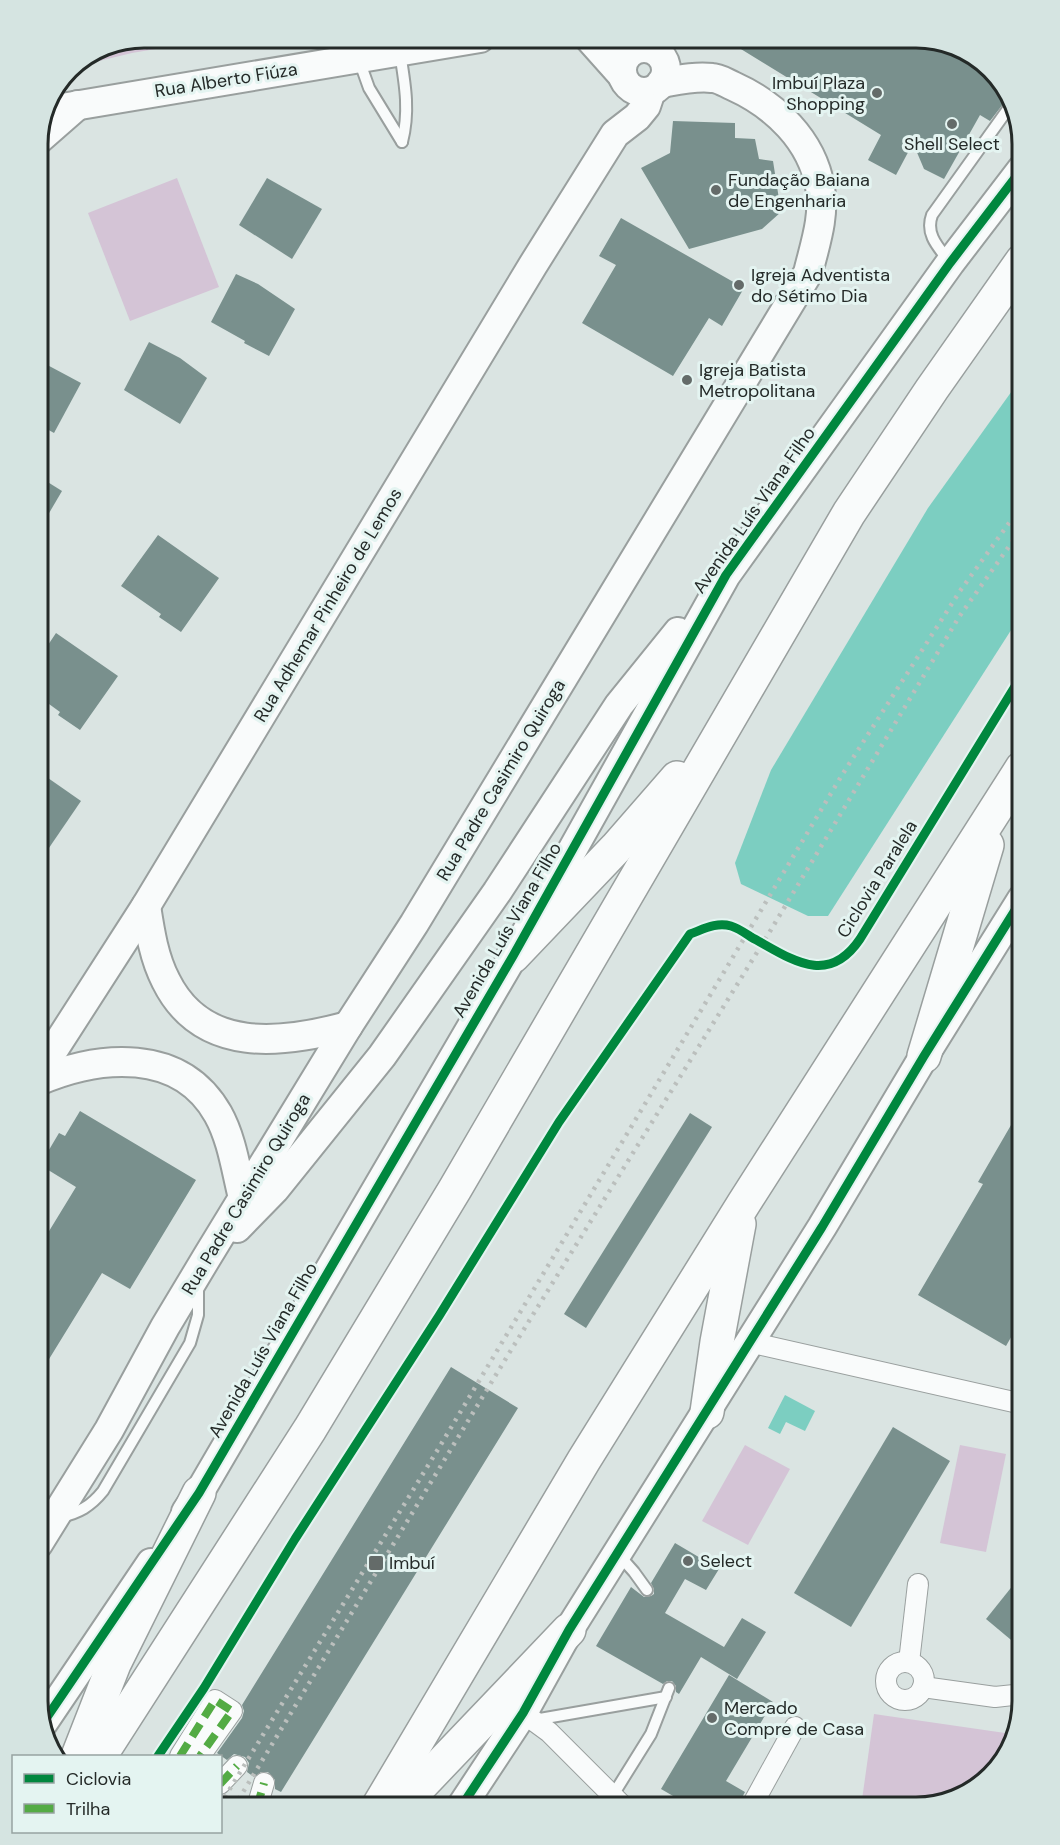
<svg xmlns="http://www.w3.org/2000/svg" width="1060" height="1845" font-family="'DM Sans',sans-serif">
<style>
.forest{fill:url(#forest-crowns)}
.park{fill:#d4c4d6}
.water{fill:#7ccec1}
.building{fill:#79908d}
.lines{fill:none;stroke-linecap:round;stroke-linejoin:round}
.lane-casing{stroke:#999f9e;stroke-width:14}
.street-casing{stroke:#999f9e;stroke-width:22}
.secondary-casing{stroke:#999f9e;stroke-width:32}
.highway-casing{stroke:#999f9e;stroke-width:36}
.lane{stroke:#f9fbfb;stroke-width:10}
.street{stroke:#f9fbfb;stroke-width:20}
.secondary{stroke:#f9fbfb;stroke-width:28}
.highway{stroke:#f9fbfb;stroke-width:33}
.rail{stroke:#bbbfbd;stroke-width:4.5;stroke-dasharray:3 6;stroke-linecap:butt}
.quiet{stroke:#53ab44;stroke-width:8;stroke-dasharray:15 8;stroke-linecap:butt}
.cycleway-casing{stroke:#e4f4f1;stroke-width:13}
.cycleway{stroke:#00873e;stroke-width:9}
.poi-dot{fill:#646b69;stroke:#e4f4f1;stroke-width:2}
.labels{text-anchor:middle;stroke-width:6;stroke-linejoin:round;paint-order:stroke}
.street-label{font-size:18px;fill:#242a28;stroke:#e4f4f1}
.poi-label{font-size:18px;fill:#242a28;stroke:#e4f4f1;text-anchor:start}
.rim{fill:none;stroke:#242a28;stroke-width:3}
</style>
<defs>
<pattern id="forest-crowns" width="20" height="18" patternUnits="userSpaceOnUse" patternTransform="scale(1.5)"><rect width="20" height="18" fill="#d4c4d6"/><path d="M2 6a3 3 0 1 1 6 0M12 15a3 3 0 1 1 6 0" fill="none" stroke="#b6a9b8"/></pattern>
</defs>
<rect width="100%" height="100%" fill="#dae4e2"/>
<polygon class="forest" points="144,38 220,38 132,53 70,68 104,46"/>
<g class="park">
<polygon points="177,178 219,287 130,321 88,213"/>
<polygon points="745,1445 790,1469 748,1545 702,1521"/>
<polygon points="960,1445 1006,1454 986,1552 940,1543"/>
<polygon points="874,1714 1012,1734 1005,1760 963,1797 916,1807 861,1807"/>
</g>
<g class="water">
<polygon points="1022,377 1022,613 828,916 808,916 741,884 735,863 771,770 928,508"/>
<polygon points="785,1395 815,1411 805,1431 786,1422 780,1434 768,1428"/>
<polygon points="1022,1446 1022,1486 1015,1485"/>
</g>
<g class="building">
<polygon points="723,38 923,38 975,56 1010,95 990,121 980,115 944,179 924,169 913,143 896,175 868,160 881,135"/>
<polygon points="673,121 735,123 735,138 755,139 759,159 773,161 781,212 762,229 689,249 641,168 670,153"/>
<polygon points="267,178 322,209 292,259 239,225"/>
<polygon points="621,218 744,288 722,326 709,318 673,376 582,323 616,265 599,256"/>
<polygon points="236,274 258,284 295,309 269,356 244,343 245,341 211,322"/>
<polygon points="149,342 180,358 207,378 180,424 124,390"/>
<polygon points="38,360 81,383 54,433 38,424"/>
<polygon points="38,476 62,491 38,532"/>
<polygon points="158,535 219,578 181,632 159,617 161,614 121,586"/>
<polygon points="56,633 118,676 80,730 58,715 60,712 38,696 38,660"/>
<polygon points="38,771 81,801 38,864"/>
<polygon points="1022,1106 1022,1318 1006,1346 918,1295 983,1184 978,1182"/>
<polygon points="80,1111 196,1180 130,1289 102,1273 38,1377 38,1238 43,1241 76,1187 40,1165 59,1133 65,1136"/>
<polygon points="690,1113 712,1127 586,1328 564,1314"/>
<polygon points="451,1367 518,1408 281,1792 275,1789 275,1780 268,1772 261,1772 254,1777 247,1772 249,1763 245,1757 234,1754 227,1760 217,1753 242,1718 244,1711 242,1705"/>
<polygon points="893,1427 950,1461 851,1627 794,1593"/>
<polygon points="675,1543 719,1569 706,1590 685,1579 665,1613 724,1647 742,1618 766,1632 737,1679 701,1657 679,1694 676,1692 676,1686 672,1681 667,1681 663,1684 596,1646 631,1587 644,1597 651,1596 654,1594 654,1589 651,1583"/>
<polygon points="1022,1574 1022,1649 986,1619"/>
<polygon points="729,1675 773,1702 726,1781 745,1792 737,1807 692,1807 661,1789"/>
</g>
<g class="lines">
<g class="lane-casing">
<g id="lane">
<polyline points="643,38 644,48"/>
<path d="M400,53c5,31 10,58 2,89"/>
<polyline points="359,60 369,88 402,142"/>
<path d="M949,261c-11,-14 -24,-27 -17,-46l81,-113"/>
<path d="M60,1517c19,-4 31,-11 43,-26l87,-148 8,-28v-29"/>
<polyline points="619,1555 634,1572 647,1590"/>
<polyline points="534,1720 666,1697"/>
<polyline points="613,1795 651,1734 669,1688"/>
</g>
</g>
<g class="street-casing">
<g id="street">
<polyline points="749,1342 1022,1404"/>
<circle cx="905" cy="1681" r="19"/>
<polyline points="909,1662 918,1584"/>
<polyline points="923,1687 995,1697 1022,1694"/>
<polyline points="523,1713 549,1732 624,1807"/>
<polyline points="180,1756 215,1700 232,1711 200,1756"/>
<polyline points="220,1784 237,1766"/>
<polyline points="257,1807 264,1783"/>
<polyline points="751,1807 795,1727"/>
</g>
</g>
<g class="secondary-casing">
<g id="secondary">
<polyline points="589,38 622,75"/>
<circle cx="644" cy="70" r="22"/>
<polyline points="50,110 480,38"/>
<polyline points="38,140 78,105"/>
<path d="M146,906c4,26 8,52 20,75 36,73 116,63 182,45"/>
<polyline points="38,1074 146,906 533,265 615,134 637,117 646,106 651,91"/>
<path d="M38,1081c61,-26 142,-34 180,33 14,25 18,56 25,84"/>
<polyline points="237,1228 275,1189 382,1056 497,892 619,705 678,632"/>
<polyline points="186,1512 199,1493 513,956 726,575 950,263 1022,169"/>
<path d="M38,1544l71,-114 56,-103 42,-70 141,-231 66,-102 394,-651c7,-29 17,-56 12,-86 -8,-47 -45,-82 -87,-101 -7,-3 -14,-8 -21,-8 -17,-2 -34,2 -51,5"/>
<polyline points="43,1723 151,1563"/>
<polyline points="461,1807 523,1713 569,1630 822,1227 924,1056 1022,899"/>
</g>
</g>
<g class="highway-casing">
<g id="highway">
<polyline points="513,956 616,848 677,778"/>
<polyline points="924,1056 987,845"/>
<polyline points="707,1412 717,1342 739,1224"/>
<polyline points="78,1756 114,1664 199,1493"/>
<polyline points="100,1756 310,1429 455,1189 849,513 932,389 1022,261"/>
<polyline points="378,1807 584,1460 744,1203 1022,768"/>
<polyline points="400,1807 569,1630"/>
</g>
</g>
<use href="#lane" class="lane"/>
<use href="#street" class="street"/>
<use href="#secondary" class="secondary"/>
<use href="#highway" class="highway"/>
<g class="rail">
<polyline points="220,1805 440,1446 842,775 960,591 1022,505"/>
<polyline points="234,1807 508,1355 769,933 959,617 1022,528"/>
</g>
<g class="quiet">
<polyline points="180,1756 215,1700 232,1711 200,1756"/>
<polyline points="220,1784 237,1766"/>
<polyline points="257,1807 264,1783"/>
</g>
<g class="cycleway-casing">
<g id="cycleway">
<polyline points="43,1723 199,1493 513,956 726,575 950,263 1022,169"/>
<path d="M158,1756l46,-68 91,-149 144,-223 120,-194 131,-188c14,-5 26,-12 41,-8 7,2 14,7 20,11 39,21 76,51 109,2l162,-264"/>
<polyline points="461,1807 523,1713 569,1630 822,1227 924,1056 1022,899"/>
</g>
</g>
<use href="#cycleway" class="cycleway"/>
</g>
<g class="poi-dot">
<circle cx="877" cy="93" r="6"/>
<circle cx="952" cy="124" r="6"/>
<circle cx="716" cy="190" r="6"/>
<circle cx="739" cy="285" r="6"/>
<circle cx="687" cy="380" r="6"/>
<circle cx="688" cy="1561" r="6"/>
<rect x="368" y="1555" width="16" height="16" rx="3"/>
<circle cx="712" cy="1718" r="6"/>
</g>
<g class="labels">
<g class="street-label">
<text transform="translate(226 80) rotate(-9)" y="6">Rua Alberto Fiúza</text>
<text transform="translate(754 510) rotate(-55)" y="6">Avenida Luís Viana Filho</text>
<text transform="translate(328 605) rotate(-59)" y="6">Rua Adhemar Pinheiro de Lemos</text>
<text transform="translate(501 780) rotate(-59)" y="6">Rua Padre Casimiro Quiroga</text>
<text transform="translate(877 879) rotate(-58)" y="6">Ciclovia Paralela</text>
<text transform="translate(507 930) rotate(-60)" y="6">Avenida Luís Viana Filho</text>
<text transform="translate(246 1194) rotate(-59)" y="6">Rua Padre Casimiro Quiroga</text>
<text transform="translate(263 1350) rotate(-60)" y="6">Avenida Luís Viana Filho</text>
</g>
<g class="poi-label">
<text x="865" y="89" text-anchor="end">Imbuí Plaza<tspan x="865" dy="21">Shopping</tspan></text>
<text x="952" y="150" text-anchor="middle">Shell Select</text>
<text x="728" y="186">Fundação Baiana<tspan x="728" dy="21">de Engenharia</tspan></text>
<text x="751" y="281">Igreja Adventista<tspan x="751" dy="21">do Sétimo Dia</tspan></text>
<text x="699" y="376">Igreja Batista<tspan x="699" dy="21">Metropolitana</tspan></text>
<text x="700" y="1567">Select</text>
<text x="389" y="1569">Imbuí</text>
<text x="724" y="1714">Mercado<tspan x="724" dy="21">Compre de Casa</tspan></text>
</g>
</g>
<path d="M0 0H1060V1845H0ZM144 48H916A96 96 0 0 1 1012 144V1701A96 96 0 0 1 916 1797H144A96 96 0 0 1 48 1701V144A96 96 0 0 1 144 48Z" fill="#d5e4e1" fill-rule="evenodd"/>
<path class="rim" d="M144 48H916A96 96 0 0 1 1012 144V1701A96 96 0 0 1 916 1797H144A96 96 0 0 1 48 1701V144A96 96 0 0 1 144 48Z"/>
<rect x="12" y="1755" width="210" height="78" fill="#e4f4f1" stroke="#97a3a1" stroke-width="1.5"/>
<rect x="24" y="1774" width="30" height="9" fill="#00873e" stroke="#97a3a1" stroke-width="1.5"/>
<text x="66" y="1785" font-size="18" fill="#242a28">Ciclovia</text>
<rect x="24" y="1804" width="30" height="9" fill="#53ab44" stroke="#97a3a1" stroke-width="1.5"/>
<text x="66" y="1815" font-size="18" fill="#242a28">Trilha</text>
</svg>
